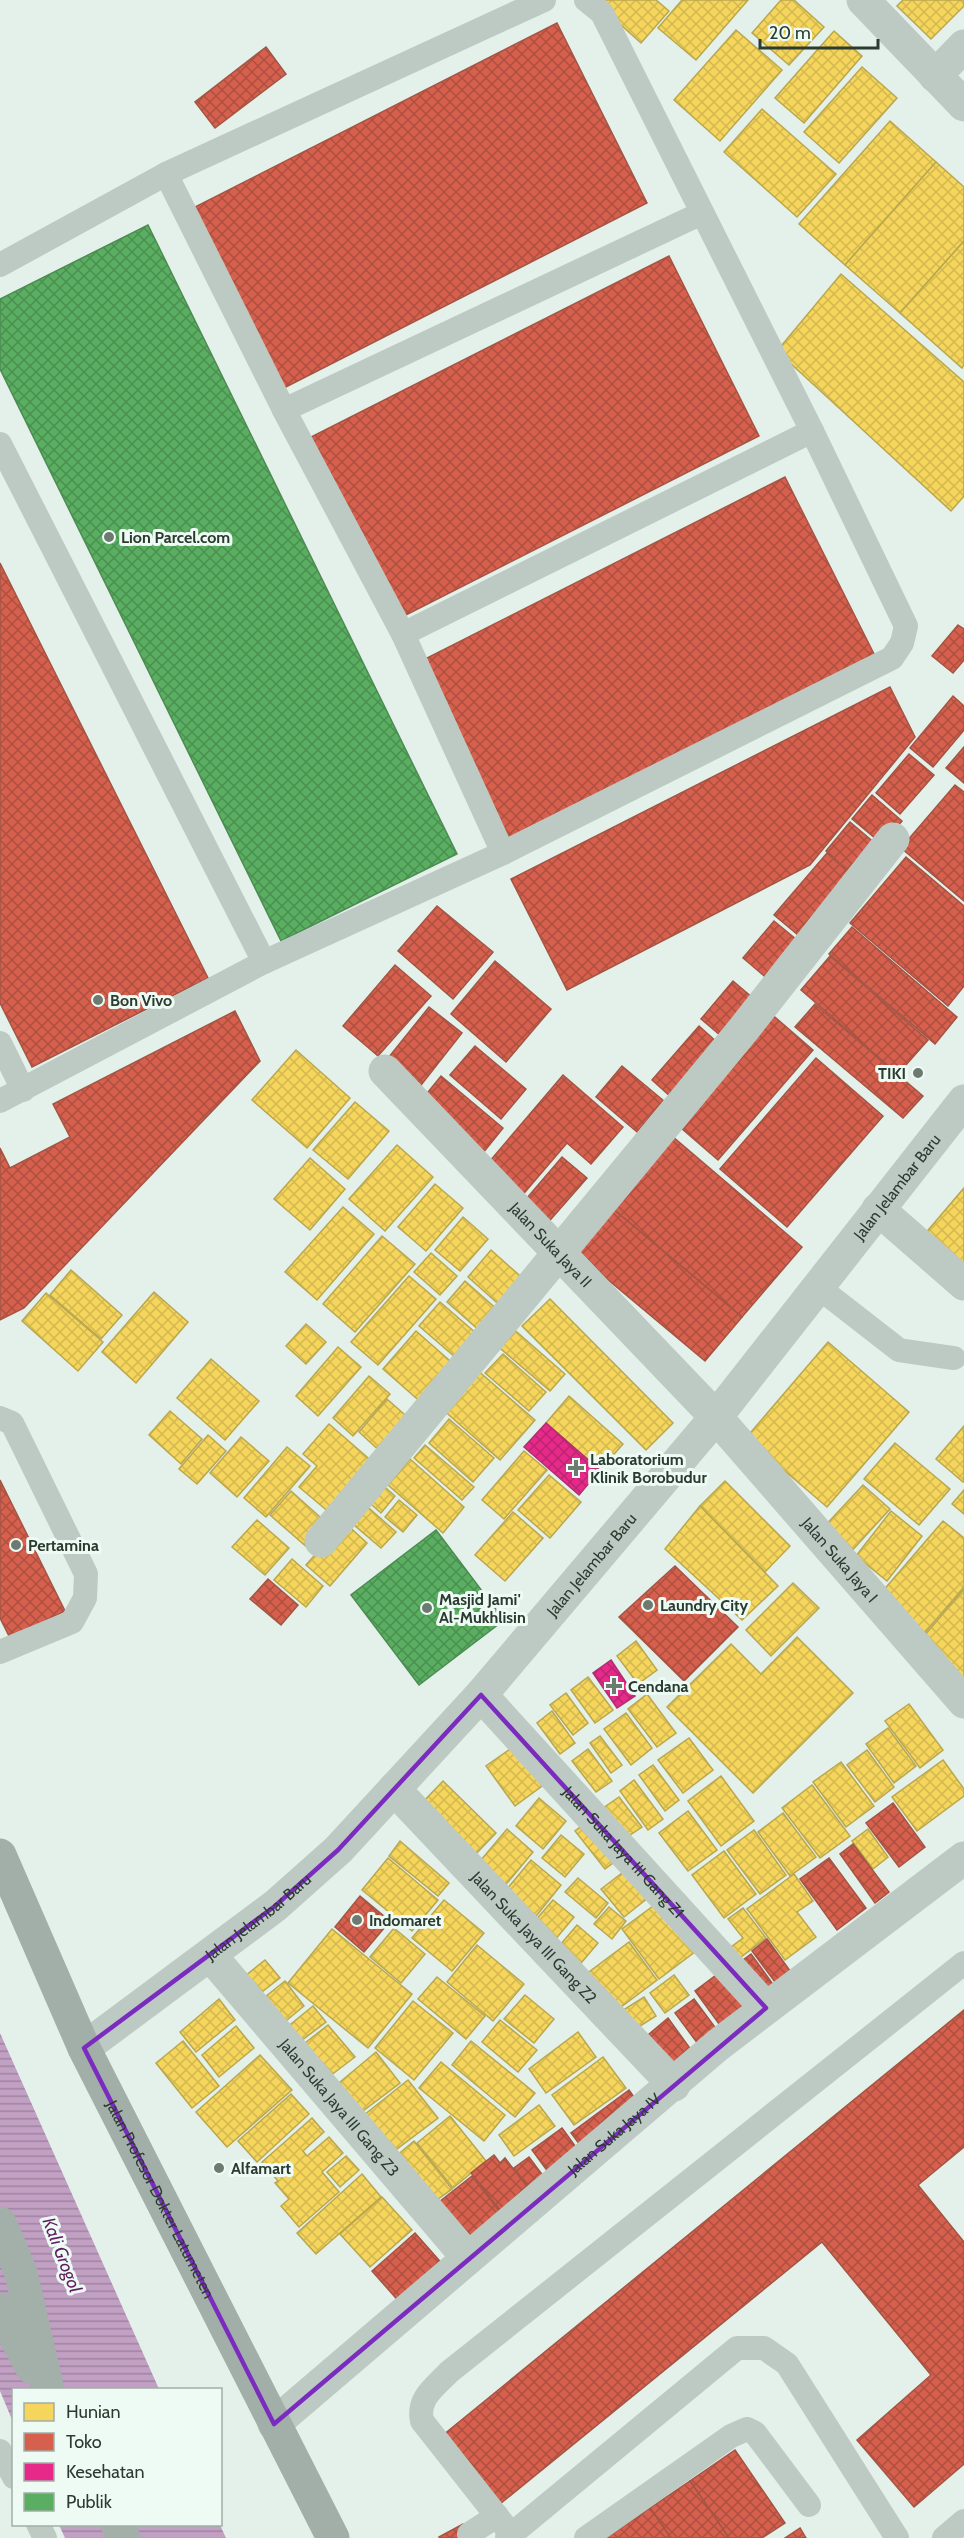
<svg xmlns="http://www.w3.org/2000/svg" width="964" height="2538" font-family="Cabin,sans-serif">
<style>
.water{fill:url(#water-rules)}
.homes{fill:url(#homes-cross-hatch);stroke:#b9a74e;stroke-width:1.5}
.shops{fill:url(#shops-cross-hatch);stroke:#a35544;stroke-width:1.5}
.health{fill:url(#health-cross-hatch);stroke:#af2e6f;stroke-width:1.5}
.public{fill:url(#public-cross-hatch);stroke:#4c8c52;stroke-width:1.5}
.lines{fill:none;stroke-linecap:round;stroke-linejoin:round}
.service{stroke:#bdcac3;stroke-width:24}
.minor{stroke:#bdcac3;stroke-width:33}
.tertiary{stroke:#bdcac3;stroke-width:33}
.trunk{stroke:#a2afa8;stroke-width:33}
.motorway{stroke:#a3afa9;stroke-width:33}
.marked{fill:none;stroke:#7b2cbf;stroke-width:4.5;stroke-linejoin:round}
.poi-dot{fill:#6c7a70;stroke:#eefbf5;stroke-width:2}
.labels{text-anchor:middle;stroke-width:6;stroke-linejoin:round;paint-order:stroke}
.poi-label{font-size:16px;font-weight:bold;fill:#2b3b2f;stroke:#eefbf5;text-anchor:start}
.street-label{font-size:16px;fill:#2b3b2f;stroke:#eefbf5}
.water-label{font-size:18px;font-style:italic;fill:#601d5e;stroke:#eefbf5}
</style>
<defs>
<pattern id="water-rules" width="6" height="5" patternUnits="userSpaceOnUse" patternTransform="scale(1.5)"><rect width="6" height="5" fill="#c2a0c4"/><path d="M0 2.5h6" fill="none" stroke="#9e84a0"/></pattern>
<pattern id="homes-cross-hatch" width="8" height="8" patternUnits="userSpaceOnUse" patternTransform="scale(1.5)"><rect width="8" height="8" fill="#f6d55c"/><path d="M0 0l8 8M0 8l8-8" fill="none" stroke="#d3b850"/></pattern>
<pattern id="shops-cross-hatch" width="8" height="8" patternUnits="userSpaceOnUse" patternTransform="scale(1.5)"><rect width="8" height="8" fill="#d6604d"/><path d="M0 0l8 8M0 8l8-8" fill="none" stroke="#ae5040"/></pattern>
<pattern id="health-cross-hatch" width="8" height="8" patternUnits="userSpaceOnUse" patternTransform="scale(1.5)"><rect width="8" height="8" fill="#e7298a"/><path d="M0 0l8 8M0 8l8-8" fill="none" stroke="#bb2471"/></pattern>
<pattern id="public-cross-hatch" width="8" height="8" patternUnits="userSpaceOnUse" patternTransform="scale(1.5)"><rect width="8" height="8" fill="#5aae61"/><path d="M0 0l8 8M0 8l8-8" fill="none" stroke="#4b8f50"/></pattern>
</defs>
<rect width="100%" height="100%" fill="#e4f0ea"/>
<g class="water">
<polygon points="0,2033 159,2389 14,2390 13,2422 0,2391"/>
<polygon points="59,2525 220,2525 226,2538 65,2538"/>
</g>
<g class="homes">
<polygon points="593,0 656,0 669,11 641,43"/>
<polygon points="682,0 748,0 696,60 658,28"/>
<polygon points="781,0 794,0 824,27 789,65 752,33"/>
<polygon points="903,0 964,0 964,6 931,39 897,6"/>
<polygon points="736,30 782,70 720,141 674,100"/>
<polygon points="834,31 862,56 804,123 775,98"/>
<polygon points="862,67 897,98 839,163 804,132"/>
<polygon points="762,109 836,174 797,217 724,152"/>
<polygon points="890,121 936,162 845,265 799,224"/>
<polygon points="936,162 964,187 964,241 900,313 845,265"/>
<polygon points="964,241 964,365 962,368 900,313"/>
<polygon points="841,274 964,382 964,496 951,511 777,351"/>
<polygon points="296,1050 350,1098 307,1148 252,1100"/>
<polygon points="355,1102 389,1131 348,1179 313,1150"/>
<polygon points="397,1145 433,1177 385,1231 349,1199"/>
<polygon points="310,1158 345,1189 310,1230 274,1199"/>
<polygon points="435,1184 463,1208 426,1251 398,1227"/>
<polygon points="964,1188 964,1269 924,1235"/>
<polygon points="343,1207 374,1234 317,1300 285,1272"/>
<polygon points="463,1217 488,1239 460,1271 435,1250"/>
<polygon points="382,1236 415,1264 355,1332 323,1304"/>
<polygon points="491,1250 528,1283 505,1310 468,1277"/>
<polygon points="431,1253 457,1276 440,1295 414,1272"/>
<polygon points="71,1270 122,1315 101,1339 50,1295"/>
<polygon points="409,1276 436,1299 378,1365 351,1342"/>
<polygon points="465,1281 499,1311 481,1332 447,1302"/>
<polygon points="154,1292 188,1322 136,1383 102,1352"/>
<polygon points="46,1293 103,1342 78,1371 22,1321"/>
<polygon points="550,1299 673,1423 646,1450 522,1326"/>
<polygon points="440,1302 484,1340 463,1364 419,1326"/>
<polygon points="306,1324 326,1342 306,1364 286,1346"/>
<polygon points="510,1326 565,1374 550,1391 494,1343"/>
<polygon points="416,1331 457,1367 424,1405 383,1369"/>
<polygon points="828,1342 909,1412 827,1507 746,1438"/>
<polygon points="338,1347 361,1367 318,1416 296,1396"/>
<polygon points="503,1354 546,1392 529,1411 485,1373"/>
<polygon points="211,1359 259,1401 225,1440 177,1398"/>
<polygon points="476,1369 535,1420 500,1460 441,1408"/>
<polygon points="369,1376 390,1394 353,1436 333,1418"/>
<polygon points="569,1396 623,1444 600,1470 546,1423"/>
<polygon points="387,1399 413,1422 384,1455 359,1432"/>
<polygon points="170,1411 202,1439 181,1464 149,1435"/>
<polygon points="449,1419 494,1458 473,1482 429,1443"/>
<polygon points="329,1424 374,1463 330,1513 299,1487 317,1466 303,1454"/>
<polygon points="964,1426 964,1482 963,1482 936,1459"/>
<polygon points="208,1435 226,1451 197,1484 179,1469"/>
<polygon points="241,1437 269,1461 237,1497 210,1473"/>
<polygon points="895,1443 950,1489 919,1525 864,1479"/>
<polygon points="425,1445 474,1487 462,1500 414,1458"/>
<polygon points="287,1447 310,1466 266,1517 244,1498"/>
<polygon points="524,1451 547,1470 504,1519 482,1500"/>
<polygon points="410,1459 464,1507 443,1533 388,1485"/>
<polygon points="549,1475 581,1502 550,1538 518,1510"/>
<polygon points="378,1481 395,1496 381,1513 364,1498"/>
<polygon points="725,1481 790,1546 765,1572 700,1506"/>
<polygon points="863,1485 890,1509 849,1554 822,1529"/>
<polygon points="964,1490 964,1514 952,1504"/>
<polygon points="291,1491 329,1525 309,1549 270,1515"/>
<polygon points="399,1500 417,1515 403,1532 385,1517"/>
<polygon points="362,1502 396,1532 381,1548 347,1519"/>
<polygon points="700,1506 778,1586 742,1620 665,1549"/>
<polygon points="891,1511 922,1536 887,1581 856,1556"/>
<polygon points="513,1512 543,1538 505,1581 475,1555"/>
<polygon points="257,1520 289,1548 265,1575 232,1547"/>
<polygon points="943,1521 964,1538 964,1587 921,1637 876,1599"/>
<polygon points="344,1522 367,1543 330,1586 306,1565"/>
<polygon points="292,1559 323,1586 306,1607 274,1580"/>
<polygon points="793,1583 819,1608 771,1656 746,1630"/>
<polygon points="964,1589 964,1683 918,1643"/>
<polygon points="797,1637 853,1693 753,1793 667,1707 731,1644 761,1674"/>
<polygon points="636,1641 657,1670 638,1684 617,1656"/>
<polygon points="588,1677 613,1710 595,1723 571,1690"/>
<polygon points="566,1693 588,1723 573,1735 550,1705"/>
<polygon points="647,1694 676,1733 657,1747 628,1709"/>
<polygon points="909,1704 943,1750 920,1768 885,1721"/>
<polygon points="552,1711 575,1743 560,1754 537,1723"/>
<polygon points="626,1713 652,1748 631,1765 604,1729"/>
<polygon points="888,1728 916,1766 894,1783 866,1744"/>
<polygon points="600,1736 622,1765 611,1773 590,1743"/>
<polygon points="689,1738 713,1770 683,1793 658,1760"/>
<polygon points="513,1747 542,1786 515,1806 486,1766"/>
<polygon points="588,1749 612,1781 596,1792 572,1761"/>
<polygon points="867,1750 894,1787 875,1802 847,1765"/>
<polygon points="943,1760 964,1789 964,1796 917,1831 892,1797"/>
<polygon points="841,1762 874,1806 846,1827 813,1782"/>
<polygon points="653,1765 679,1800 665,1811 639,1775"/>
<polygon points="721,1776 754,1821 721,1846 688,1801"/>
<polygon points="634,1780 663,1819 648,1830 620,1791"/>
<polygon points="443,1781 496,1833 473,1857 421,1804"/>
<polygon points="812,1785 850,1836 820,1858 782,1808"/>
<polygon points="619,1797 642,1827 621,1841 599,1811"/>
<polygon points="539,1798 566,1821 543,1849 516,1826"/>
<polygon points="688,1811 717,1850 688,1871 659,1833"/>
<polygon points="783,1813 816,1857 790,1876 758,1832"/>
<polygon points="591,1819 621,1857 605,1869 575,1831"/>
<polygon points="507,1829 533,1852 503,1888 476,1866"/>
<polygon points="868,1829 888,1857 873,1869 852,1841"/>
<polygon points="754,1830 786,1875 760,1894 727,1850"/>
<polygon points="561,1835 584,1854 565,1877 542,1858"/>
<polygon points="400,1841 449,1883 438,1896 389,1856"/>
<polygon points="724,1851 756,1894 724,1918 692,1875"/>
<polygon points="388,1858 438,1900 412,1931 362,1890"/>
<polygon points="531,1860 561,1885 533,1920 502,1895"/>
<polygon points="631,1866 653,1894 624,1917 601,1889"/>
<polygon points="794,1874 813,1901 797,1912 816,1937 785,1960 747,1909"/>
<polygon points="578,1878 608,1903 596,1918 565,1892"/>
<polygon points="664,1898 700,1948 659,1979 622,1929"/>
<polygon points="444,1900 484,1933 452,1971 412,1938"/>
<polygon points="553,1900 574,1917 549,1947 528,1929"/>
<polygon points="609,1907 626,1921 612,1939 594,1924"/>
<polygon points="743,1908 766,1938 732,1964 723,1953 743,1938 728,1919"/>
<polygon points="577,1925 598,1943 576,1969 555,1951"/>
<polygon points="394,1928 425,1954 401,1983 370,1957"/>
<polygon points="332,1929 412,1994 368,2048 288,1983"/>
<polygon points="629,1942 657,1980 613,2013 585,1975"/>
<polygon points="477,1945 524,1984 493,2021 447,1982"/>
<polygon points="265,1960 280,1978 250,2001 235,1984"/>
<polygon points="674,1975 689,1995 665,2013 650,1993"/>
<polygon points="437,1977 485,2016 466,2039 418,1999"/>
<polygon points="285,1981 304,2006 275,2030 255,2005"/>
<polygon points="525,1995 554,2019 534,2043 504,2019"/>
<polygon points="644,1997 656,2016 629,2033 617,2014"/>
<polygon points="219,1999 235,2020 196,2052 180,2032"/>
<polygon points="413,2001 453,2033 414,2080 375,2048"/>
<polygon points="313,2006 326,2022 293,2047 281,2032"/>
<polygon points="500,2020 537,2050 518,2072 482,2042"/>
<polygon points="328,2025 355,2057 322,2082 296,2050"/>
<polygon points="236,2026 254,2048 219,2077 202,2055"/>
<polygon points="578,2032 596,2057 546,2093 529,2069"/>
<polygon points="183,2041 219,2086 192,2108 156,2063"/>
<polygon points="471,2041 535,2093 515,2117 452,2065"/>
<polygon points="376,2052 400,2083 351,2120 328,2092"/>
<polygon points="260,2055 292,2090 227,2147 196,2112"/>
<polygon points="603,2057 626,2088 574,2125 552,2095"/>
<polygon points="441,2062 505,2115 484,2141 419,2088"/>
<polygon points="408,2080 438,2118 385,2158 354,2123"/>
<polygon points="291,2094 309,2114 257,2162 238,2141"/>
<polygon points="539,2105 555,2126 514,2156 499,2135"/>
<polygon points="450,2116 486,2161 453,2188 417,2143"/>
<polygon points="312,2118 324,2132 303,2151 307,2156 329,2137 343,2153 322,2172 339,2192 299,2227 281,2206 289,2199 275,2183 278,2181 262,2162"/>
<polygon points="414,2141 452,2189 427,2207 389,2162"/>
<polygon points="346,2156 359,2170 340,2187 327,2172"/>
<polygon points="362,2174 381,2197 316,2254 297,2233"/>
<polygon points="382,2197 412,2230 370,2267 340,2234"/>
</g>
<g class="shops">
<polygon points="557,23 647,203 282,389 191,209"/>
<polygon points="266,47 286,74 215,128 195,102"/>
<polygon points="669,256 759,436 398,619 307,439"/>
<polygon points="785,477 876,658 511,842 421,661"/>
<polygon points="0,563 208,978 32,1067 0,1003"/>
<polygon points="958,625 964,629 964,660 953,673 932,656"/>
<polygon points="890,687 915,737 810,865 567,990 511,879"/>
<polygon points="953,696 964,706 964,730 933,767 910,748"/>
<polygon points="964,747 964,783 946,768"/>
<polygon points="909,754 934,775 900,814 876,793"/>
<polygon points="955,785 964,792 964,901 901,848"/>
<polygon points="872,795 902,821 882,844 852,819"/>
<polygon points="850,822 876,844 851,873 826,851"/>
<polygon points="827,853 856,879 804,940 774,915"/>
<polygon points="906,857 964,906 964,986 948,1006 850,923"/>
<polygon points="437,906 493,952 453,999 398,951"/>
<polygon points="774,921 802,944 770,981 743,958"/>
<polygon points="852,927 957,1017 935,1044 829,954"/>
<polygon points="830,956 928,1040 898,1074 801,990"/>
<polygon points="495,961 551,1009 506,1062 451,1014"/>
<polygon points="395,965 431,996 378,1056 343,1026"/>
<polygon points="733,981 753,998 721,1036 701,1019"/>
<polygon points="815,1004 923,1096 903,1118 795,1027"/>
<polygon points="429,1007 462,1033 418,1089 385,1062"/>
<polygon points="235,1011 260,1061 24,1308 0,1320 0,1148 10,1168 70,1137 53,1104"/>
<polygon points="769,1012 813,1050 718,1160 674,1122"/>
<polygon points="699,1026 718,1043 672,1098 652,1080"/>
<polygon points="475,1046 526,1089 501,1119 450,1075"/>
<polygon points="816,1058 883,1116 787,1227 720,1169"/>
<polygon points="622,1066 664,1101 637,1132 596,1097"/>
<polygon points="563,1075 623,1127 591,1164 567,1143 520,1198 484,1168"/>
<polygon points="441,1076 503,1128 483,1153 420,1102"/>
<polygon points="672,1136 802,1247 742,1317 612,1208"/>
<polygon points="562,1157 587,1178 545,1226 521,1205"/>
<polygon points="612,1208 742,1317 705,1361 576,1253"/>
<polygon points="0,1480 65,1611 10,1638 0,1618"/>
<polygon points="675,1566 738,1627 684,1681 619,1617"/>
<polygon points="268,1579 298,1605 281,1625 250,1599"/>
<polygon points="893,1803 925,1847 899,1867 866,1823"/>
<polygon points="853,1844 889,1892 875,1903 840,1854"/>
<polygon points="829,1858 866,1908 837,1930 800,1879"/>
<polygon points="360,1896 390,1921 364,1952 335,1927"/>
<polygon points="767,1939 796,1979 781,1990 752,1951"/>
<polygon points="751,1954 775,1987 760,1999 735,1966"/>
<polygon points="724,1969 751,2006 722,2028 695,1991"/>
<polygon points="694,1999 720,2034 701,2048 675,2013"/>
<polygon points="964,2010 964,2147 918,2185 964,2242 964,2464 914,2507 857,2440 931,2375 822,2242 500,2504 443,2435"/>
<polygon points="668,2018 697,2058 669,2075 642,2040"/>
<polygon points="629,2090 643,2110 586,2153 571,2133"/>
<polygon points="562,2128 581,2154 551,2176 532,2150"/>
<polygon points="494,2155 500,2163 505,2158 532,2193 507,2219 471,2173"/>
<polygon points="529,2157 550,2185 535,2196 514,2168"/>
<polygon points="472,2176 507,2221 467,2253 430,2209"/>
<polygon points="415,2233 445,2267 402,2305 372,2271"/>
<polygon points="735,2450 785,2523 762,2538 729,2538 690,2481"/>
<polygon points="690,2481 729,2538 671,2538 650,2508"/>
<polygon points="650,2508 671,2538 606,2538"/>
<polygon points="463,2524 471,2538 440,2538 439,2537"/>
<polygon points="800,2528 806,2538 785,2538"/>
</g>
<g class="health">
<polygon points="546,1423 600,1470 579,1495 524,1447"/>
<polygon points="611,1660 635,1696 617,1708 593,1673"/>
</g>
<g class="public">
<polygon points="148,225 457,854 281,941 0,369 0,299"/>
<polygon points="436,1530 504,1620 419,1685 351,1595"/>
</g>
<g class="lines">
<g class="service">
<polyline points="166,174 284,410 403,634 503,853"/>
<polyline points="0,265 166,174 544,0"/>
<polyline points="284,410 702,213"/>
<polyline points="0,444 264,962"/>
<polyline points="403,634 812,431"/>
<polyline points="0,1043 23,1090"/>
<polyline points="0,1101 264,962 503,853 892,658 902,643 906,626 812,431 602,13 586,0"/>
<polyline points="818,1287 899,1350 954,1358"/>
<polyline points="0,1418 12,1423 86,1574 85,1598 72,1622 0,1652"/>
<polyline points="0,2451 14,2477"/>
<polyline points="38,2524 45,2538"/>
<polyline points="469,2534 497,2516"/>
<path d="M511,2534l-89,-113c-5,-23 13,-34 27,-49l515,-409"/>
<polyline points="507,2538 737,2348 764,2348 787,2364 897,2538"/>
<polyline points="586,2538 731,2436 747,2429 755,2433 809,2505"/>
<polyline points="944,2538 964,2521"/>
</g>
<g class="minor">
<polyline points="863,0 964,105"/>
<polyline points="935,76 964,46"/>
<path id="s1" d="M385,1071l331,346 248,285"/>
<polyline points="878,1209 964,1284"/>
<polyline points="321,1541 743,1030 893,839"/>
<path id="s2" d="M481,1695l285,313"/>
<path id="s3" d="M394,1789l280,296"/>
<path id="s4" d="M210,1955l258,303"/>
<path id="s5" d="M274,2424l444,-379 246,-187"/>
</g>
<path class="tertiary" id="s6" d="M84,2048l191,-142 63,-56 143,-155 235,-278 248,-316"/>
<path class="trunk" id="s7" d="M0,1855l84,193 249,490"/>
<g class="motorway">
<polyline points="0,2223 21,2273 48,2390"/>
<polyline points="0,2309 32,2368"/>
<polyline points="117,2524 124,2538"/>
</g>
</g>
<path class="marked" d="M481,1695l285,313 -492,416 -190,-376 191,-142 63,-56z"/>
<g class="poi-dot">
<circle cx="109" cy="537" r="6"/>
<circle cx="98" cy="1000" r="6"/>
<circle cx="918" cy="1073" r="6"/>
<path d="M573 1459h6v6h6v6h-6v6h-6v-6h-6v-6h6z"/>
<circle cx="16" cy="1545" r="6"/>
<circle cx="648" cy="1605" r="6"/>
<circle cx="427" cy="1608" r="6"/>
<path d="M611 1677h6v6h6v6h-6v6h-6v-6h-6v-6h6z"/>
<circle cx="357" cy="1920" r="6"/>
<circle cx="219" cy="2168" r="6"/>
</g>
<g class="labels">
<g class="poi-label">
<text x="121" y="543">Lion Parcel.com</text>
<text x="110" y="1006">Bon Vivo</text>
<text x="906" y="1079" text-anchor="end">TIKI</text>
<text x="590" y="1465">Laboratorium<tspan x="590" dy="18">Klinik Borobudur</tspan></text>
<text x="28" y="1551">Pertamina</text>
<text x="439" y="1605">Masjid Jami'<tspan x="439" dy="18">Al-Mukhlisin</tspan></text>
<text x="660" y="1611">Laundry City</text>
<text x="628" y="1692">Cendana</text>
<text x="369" y="1926">Indomaret</text>
<text x="231" y="2174">Alfamart</text>
</g>
<g class="street-label">
<text dy="6" stroke="none"><textPath href="#s6" startOffset="1190">Jalan Jelambar Baru</textPath></text>
<text dy="6" stroke="none"><textPath href="#s1" startOffset="240">Jalan Suka Jaya II</textPath></text>
<text dy="6" stroke="none"><textPath href="#s1" startOffset="668">Jalan Suka Jaya I</textPath></text>
<text dy="6" stroke="none"><textPath href="#s6" startOffset="704">Jalan Jelambar Baru</textPath></text>
<text dy="6" stroke="none"><textPath href="#s2" startOffset="212">Jalan Suka Jaya III Gang Z1</textPath></text>
<text dy="6" stroke="none"><textPath href="#s6" startOffset="218">Jalan Jelambar Baru</textPath></text>
<text dy="6" stroke="none"><textPath href="#s3" startOffset="204">Jalan Suka Jaya III Gang Z2</textPath></text>
<text dy="6" stroke="none"><textPath href="#s4" startOffset="200">Jalan Suka Jaya III Gang Z3</textPath></text>
<text dy="6" stroke="none"><textPath href="#s5" startOffset="447">Jalan Suka Jaya IV</textPath></text>
<text dy="6" stroke="none"><textPath href="#s7" startOffset="380">Jalan Profesor Dokter Latumeten</textPath></text>
</g>
<g class="water-label">
<text transform="translate(62 2255) rotate(69)" y="6">Kali Grogol</text>
</g>
</g>
<rect x="12" y="2388" width="210" height="138" fill="#eefbf5" stroke="#a0aea6" stroke-width="1.5"/>
<rect x="24" y="2403" width="30" height="18" fill="#f6d55c" stroke="#a0aea6" stroke-width="1.5"/>
<text x="66" y="2418" font-size="18" fill="#2b3b2f">Hunian</text>
<rect x="24" y="2433" width="30" height="18" fill="#d6604d" stroke="#a0aea6" stroke-width="1.5"/>
<text x="66" y="2448" font-size="18" fill="#2b3b2f">Toko</text>
<rect x="24" y="2463" width="30" height="18" fill="#e7298a" stroke="#a0aea6" stroke-width="1.5"/>
<text x="66" y="2478" font-size="18" fill="#2b3b2f">Kesehatan</text>
<rect x="24" y="2493" width="30" height="18" fill="#5aae61" stroke="#a0aea6" stroke-width="1.5"/>
<text x="66" y="2508" font-size="18" fill="#2b3b2f">Publik</text>
<path d="M760 39v9h118v-9" fill="none" stroke="#2b3b2f" stroke-width="3"/>
<text x="769" y="39" font-size="18" fill="#2b3b2f" stroke="#eefbf5" stroke-width="4.5" paint-order="stroke">20 m</text>
</svg>
